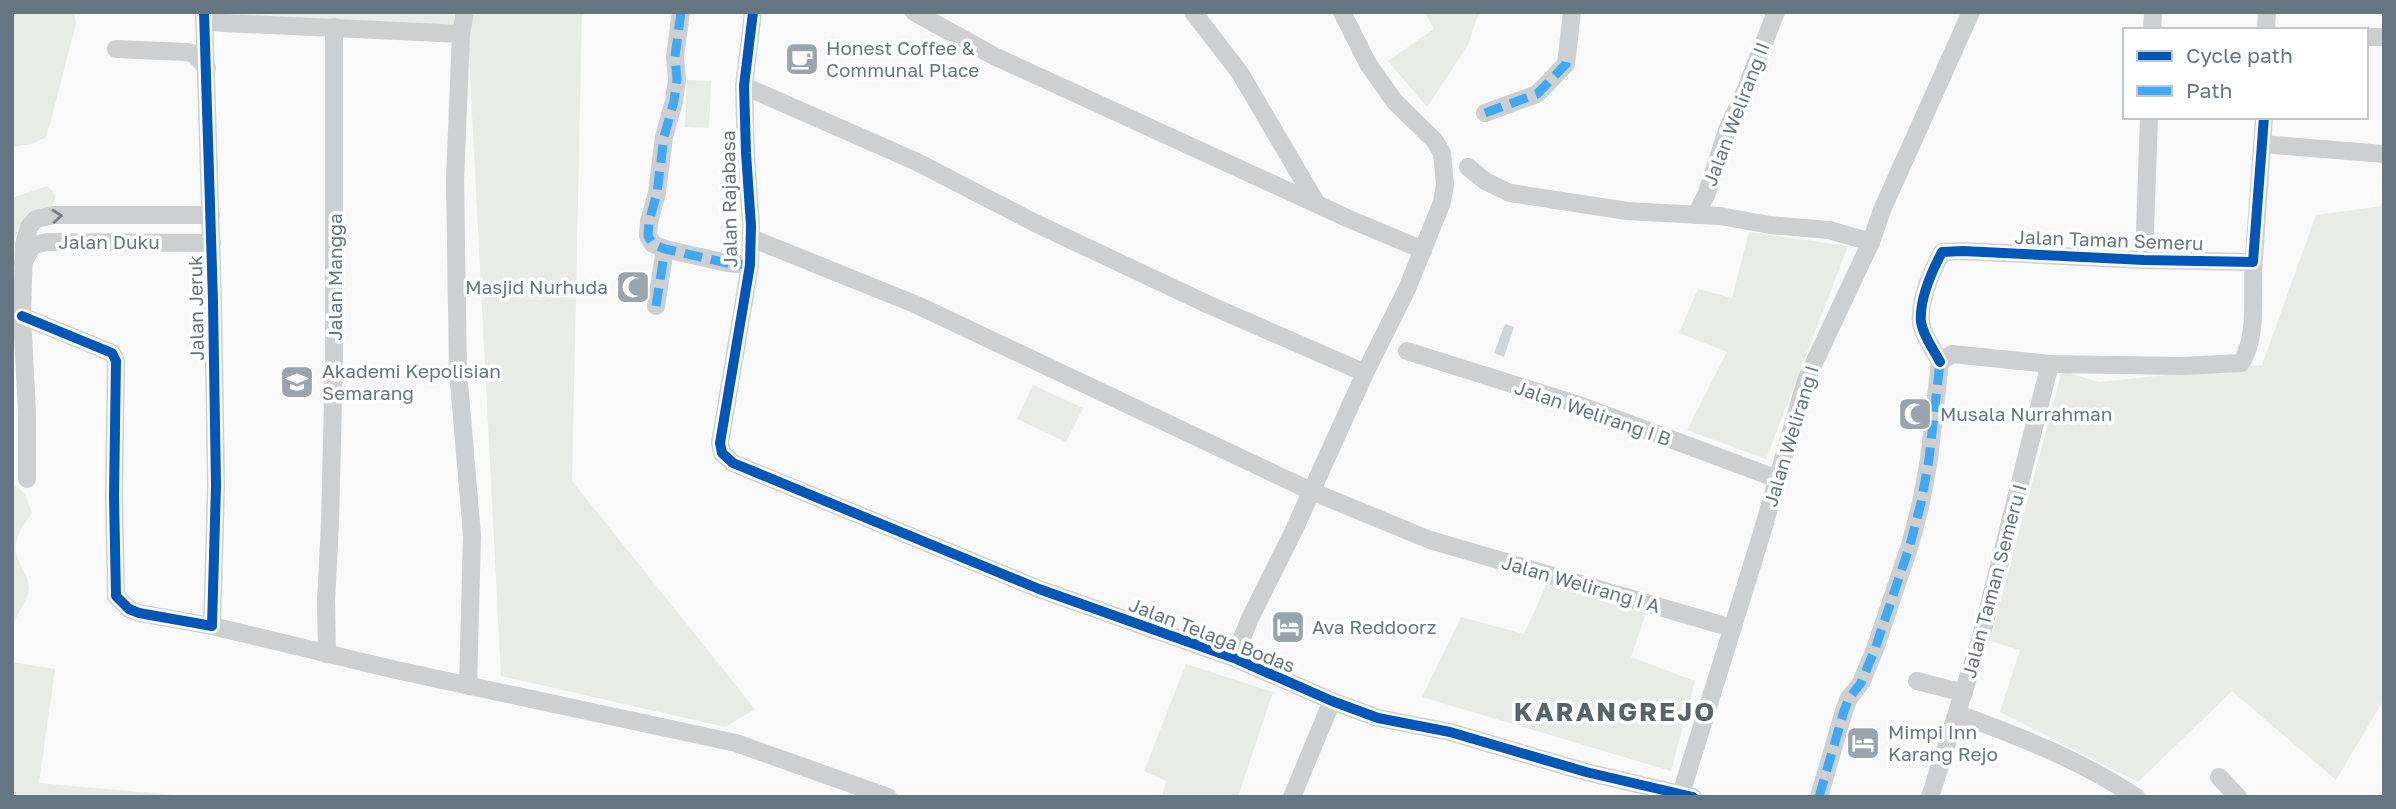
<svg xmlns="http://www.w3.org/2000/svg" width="2396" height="809" font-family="'Golos Text',sans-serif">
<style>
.green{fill:#e8ebe6}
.water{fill:#ced6d9}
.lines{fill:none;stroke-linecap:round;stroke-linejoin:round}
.minor{stroke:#cecfd0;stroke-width:18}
.quiet{stroke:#3fa9f5;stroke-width:9;stroke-dasharray:18 9;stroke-linecap:butt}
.cycleway-casing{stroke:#fff;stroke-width:15}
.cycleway{stroke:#0057b8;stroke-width:10}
.oneway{stroke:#707f8b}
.labels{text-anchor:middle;stroke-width:7;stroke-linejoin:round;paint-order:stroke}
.poi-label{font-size:19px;fill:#657683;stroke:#fff;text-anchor:start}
.street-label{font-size:19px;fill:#657683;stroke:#fff}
.district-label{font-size:26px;font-weight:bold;letter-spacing:2px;fill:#57646e;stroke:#fff}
</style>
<rect width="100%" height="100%" fill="#f9f9f9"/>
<g class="green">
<polygon points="12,12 74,12 76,23 50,124 45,138 31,144 12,147"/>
<polygon points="221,12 582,12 572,481 755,709 725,727 501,676 468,36 222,32"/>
<polygon points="1425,12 1479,12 1468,45 1427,107 1388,61 1434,29"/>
<polygon points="687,80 711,81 709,128 685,127"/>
<path d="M47,186l6,5 2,7 -3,9c-40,15 -36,23 -40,63v-72z"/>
<polygon points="2384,206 2384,699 2336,780 2232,691 2138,782 2000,712 2020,650 1990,641 2062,371 2099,382 2262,365 2316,215"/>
<polygon points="1749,232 1848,246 1766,459 1687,430 1727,352 1679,333 1698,289 1732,298"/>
<polygon points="1033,385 1083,408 1066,442 1017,419"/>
<path d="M12,479l2,5 11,10 7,19c-8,11 -19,26 -16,40 3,13 13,22 13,36 -1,11 -14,26 -17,40z"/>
<polygon points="1547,583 1648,607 1631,657 1695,681 1671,771 1422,697 1461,617 1524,634"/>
<polygon points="12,662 55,669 39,783 195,797 12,797"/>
<polygon points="1186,664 1273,692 1238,797 1162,797 1166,781 1144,771"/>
</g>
<polygon class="water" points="1505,324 1514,327 1504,357 1494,353"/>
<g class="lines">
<g class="minor">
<polyline points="465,12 461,34 455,180 458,371 472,535 468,686"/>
<polyline points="681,12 675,57 677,79 674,101 664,137 657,193 649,222 648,236 653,244 665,249 727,263 750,265"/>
<polyline points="753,12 744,86 746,153 751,226 750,265 720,443 722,453 733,463 1039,589 1234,658 1332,701 1378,718 1450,732 1586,772 1693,797"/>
<polyline points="914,12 994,56 1347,218 1423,250"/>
<polyline points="1193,12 1240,73 1317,204"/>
<polyline points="205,22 461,34"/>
<polyline points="2152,30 2153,12"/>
<polyline points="2266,30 2267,12"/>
<polyline points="2366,37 2384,37"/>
<polyline points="116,49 187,52 194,54 207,68"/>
<polyline points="744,86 915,161 1035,223 1207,304 1365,373"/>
<polyline points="1485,113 1537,94 1566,64 1572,12"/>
<polyline points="2262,144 2384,154"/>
<polyline points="1468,167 1485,181 1510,193 1627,211 1720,216 1770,225 1829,230 1871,242"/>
<polyline points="1696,215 1707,193 1727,130 1743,96 1776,12"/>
<polyline points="751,238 917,305 1311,491 1430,540 1732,628"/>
<polyline points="2144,260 2149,117"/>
<polyline points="23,263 33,245 48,242 212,243"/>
<polyline points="656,306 665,249"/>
<polyline points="22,316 112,353 116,361 114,496 116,596 129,609 139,613 212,626 216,486 213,301 204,12"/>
<polyline points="1407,351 1576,404 1778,479"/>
<path d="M1940,362l12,-8 98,10 133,2 58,-3c18,-27 10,-75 13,-106 3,-46 7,-93 10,-140"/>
<path d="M1940,362c-6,-12 -17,-26 -19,-40 -2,-23 11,-51 21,-70l21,-1 181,9 109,2"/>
<polyline points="27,479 27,412 22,316 24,244 29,227 36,219 54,215 211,215"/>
<polyline points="212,626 396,670 736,743 888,797"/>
<polyline points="327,654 326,601 330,524 334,359 334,27"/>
<polyline points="1234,658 1250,618 1294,530 1365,373 1407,289 1442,202 1445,184 1442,153 1434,140 1395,102 1368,64 1342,12"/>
<polyline points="1917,681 1964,693"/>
<path d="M1958,714c63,23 122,46 178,83"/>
<polyline points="2219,777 2238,797"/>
<polyline points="1292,797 1332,701"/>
<polyline points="1680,797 1761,536 1806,380 1871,242 1882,210 1971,12"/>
<polyline points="1819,797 1844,711 1849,698 1861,683 1875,649 1910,545 1921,503 1929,459 1940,362"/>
<polyline points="1930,797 1981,637 2050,364"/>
</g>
<g class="quiet">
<polyline points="681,12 675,57 677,79 674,101 664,137 657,193 649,222 648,236 653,244 665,249 727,263 750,265"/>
<polyline points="1485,113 1537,94 1566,64 1567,59"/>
<polyline points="656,306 665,249"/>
<polyline points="1819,797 1844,711 1849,698 1861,683 1875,649 1910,545 1921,503 1929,459 1940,362 1938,359"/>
</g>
<g class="cycleway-casing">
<g id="cycleway">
<polyline points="753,12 744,86 746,153 751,226 750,265 720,443 722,453 733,463 1039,589 1234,658 1332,701 1378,718 1450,732 1586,772 1693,797"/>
<polyline points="22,316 112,353 116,361 114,496 116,596 129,609 139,613 212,626 216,486 213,301 204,12"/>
<path d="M1940,362c-6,-12 -17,-26 -19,-40 -2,-23 11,-51 21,-70l21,-1 181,9 109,2 11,-145"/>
</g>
</g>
<use href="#cycleway" class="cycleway"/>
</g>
<defs><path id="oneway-chevron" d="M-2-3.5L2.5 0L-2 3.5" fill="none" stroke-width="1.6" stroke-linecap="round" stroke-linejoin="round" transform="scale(1.75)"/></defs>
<use class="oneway" href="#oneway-chevron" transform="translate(57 216) rotate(-5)"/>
<defs>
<g id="cafe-square" transform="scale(1.75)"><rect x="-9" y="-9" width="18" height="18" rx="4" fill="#99a4ac" stroke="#fff"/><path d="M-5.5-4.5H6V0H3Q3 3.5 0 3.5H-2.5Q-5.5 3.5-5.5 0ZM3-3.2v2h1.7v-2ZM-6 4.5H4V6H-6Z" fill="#fff"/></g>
<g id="mosque-square" transform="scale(1.75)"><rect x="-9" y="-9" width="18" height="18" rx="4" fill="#99a4ac" stroke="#fff"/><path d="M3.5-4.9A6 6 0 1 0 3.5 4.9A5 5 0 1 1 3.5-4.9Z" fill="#fff"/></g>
<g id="university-square" transform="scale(1.75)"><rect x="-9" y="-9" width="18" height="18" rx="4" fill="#99a4ac" stroke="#fff"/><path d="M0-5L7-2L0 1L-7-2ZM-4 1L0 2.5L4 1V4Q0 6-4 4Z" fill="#fff"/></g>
<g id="hotel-square" transform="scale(1.75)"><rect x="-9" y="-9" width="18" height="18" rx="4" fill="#99a4ac" stroke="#fff"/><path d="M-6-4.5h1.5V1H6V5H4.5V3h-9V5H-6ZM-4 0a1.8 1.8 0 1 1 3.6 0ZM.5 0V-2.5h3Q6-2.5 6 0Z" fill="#fff"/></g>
</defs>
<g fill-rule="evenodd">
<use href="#cafe-square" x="802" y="59"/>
<use href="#mosque-square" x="633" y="287"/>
<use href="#university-square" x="297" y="382"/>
<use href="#mosque-square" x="1915" y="414"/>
<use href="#hotel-square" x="1288" y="627"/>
<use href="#hotel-square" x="1863" y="743"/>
</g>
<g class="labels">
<g class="poi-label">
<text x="826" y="55">Honest Coffee &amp;<tspan x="826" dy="22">Communal Place</tspan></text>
<text x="608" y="294" text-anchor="end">Masjid Nurhuda</text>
<text x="322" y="378">Akademi Kepolisian<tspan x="322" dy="22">Semarang</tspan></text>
<text x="1940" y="421">Musala Nurrahman</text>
<text x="1312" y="634">Ava Reddoorz</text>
<text x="1888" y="739">Mimpi Inn<tspan x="1888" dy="22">Karang Rejo</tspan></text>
</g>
<g class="street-label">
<text transform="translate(1736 114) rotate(-69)" y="7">Jalan Welirang II</text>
<text transform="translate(729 199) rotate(-91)" y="7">Jalan Rajabasa</text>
<text transform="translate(2109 240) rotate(2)" y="7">Jalan Taman Semeru</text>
<text x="109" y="249">Jalan Duku</text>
<text transform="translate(335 277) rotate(-90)" y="7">Jalan Mangga</text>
<text transform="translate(196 308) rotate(-91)" y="7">Jalan Jeruk</text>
<text transform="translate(1593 413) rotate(19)" y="7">Jalan Welirang I B</text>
<text transform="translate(1791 436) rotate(-73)" y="7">Jalan Welirang I</text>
<text transform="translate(1994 581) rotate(-75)" y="7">Jalan Taman Semeru I</text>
<text transform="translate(1581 584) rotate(16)" y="7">Jalan Welirang I A</text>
<text transform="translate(1212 635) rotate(21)" y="7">Jalan Telaga Bodas</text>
</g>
<g class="district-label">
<text x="1615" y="721">KARANGREJO</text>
</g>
</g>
<rect width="2396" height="809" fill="none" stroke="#657683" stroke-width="28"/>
<rect x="2123" y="28" width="245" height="91" fill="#ffffff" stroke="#c1c8cd" stroke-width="2"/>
<rect x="2137" y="51" width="35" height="10" fill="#0057b8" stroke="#c1c8cd" stroke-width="2"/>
<text x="2186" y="63" font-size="21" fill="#657683">Cycle path</text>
<rect x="2137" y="86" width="35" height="10" fill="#3fa9f5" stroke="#c1c8cd" stroke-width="2"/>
<text x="2186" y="98" font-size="21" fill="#657683">Path</text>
</svg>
